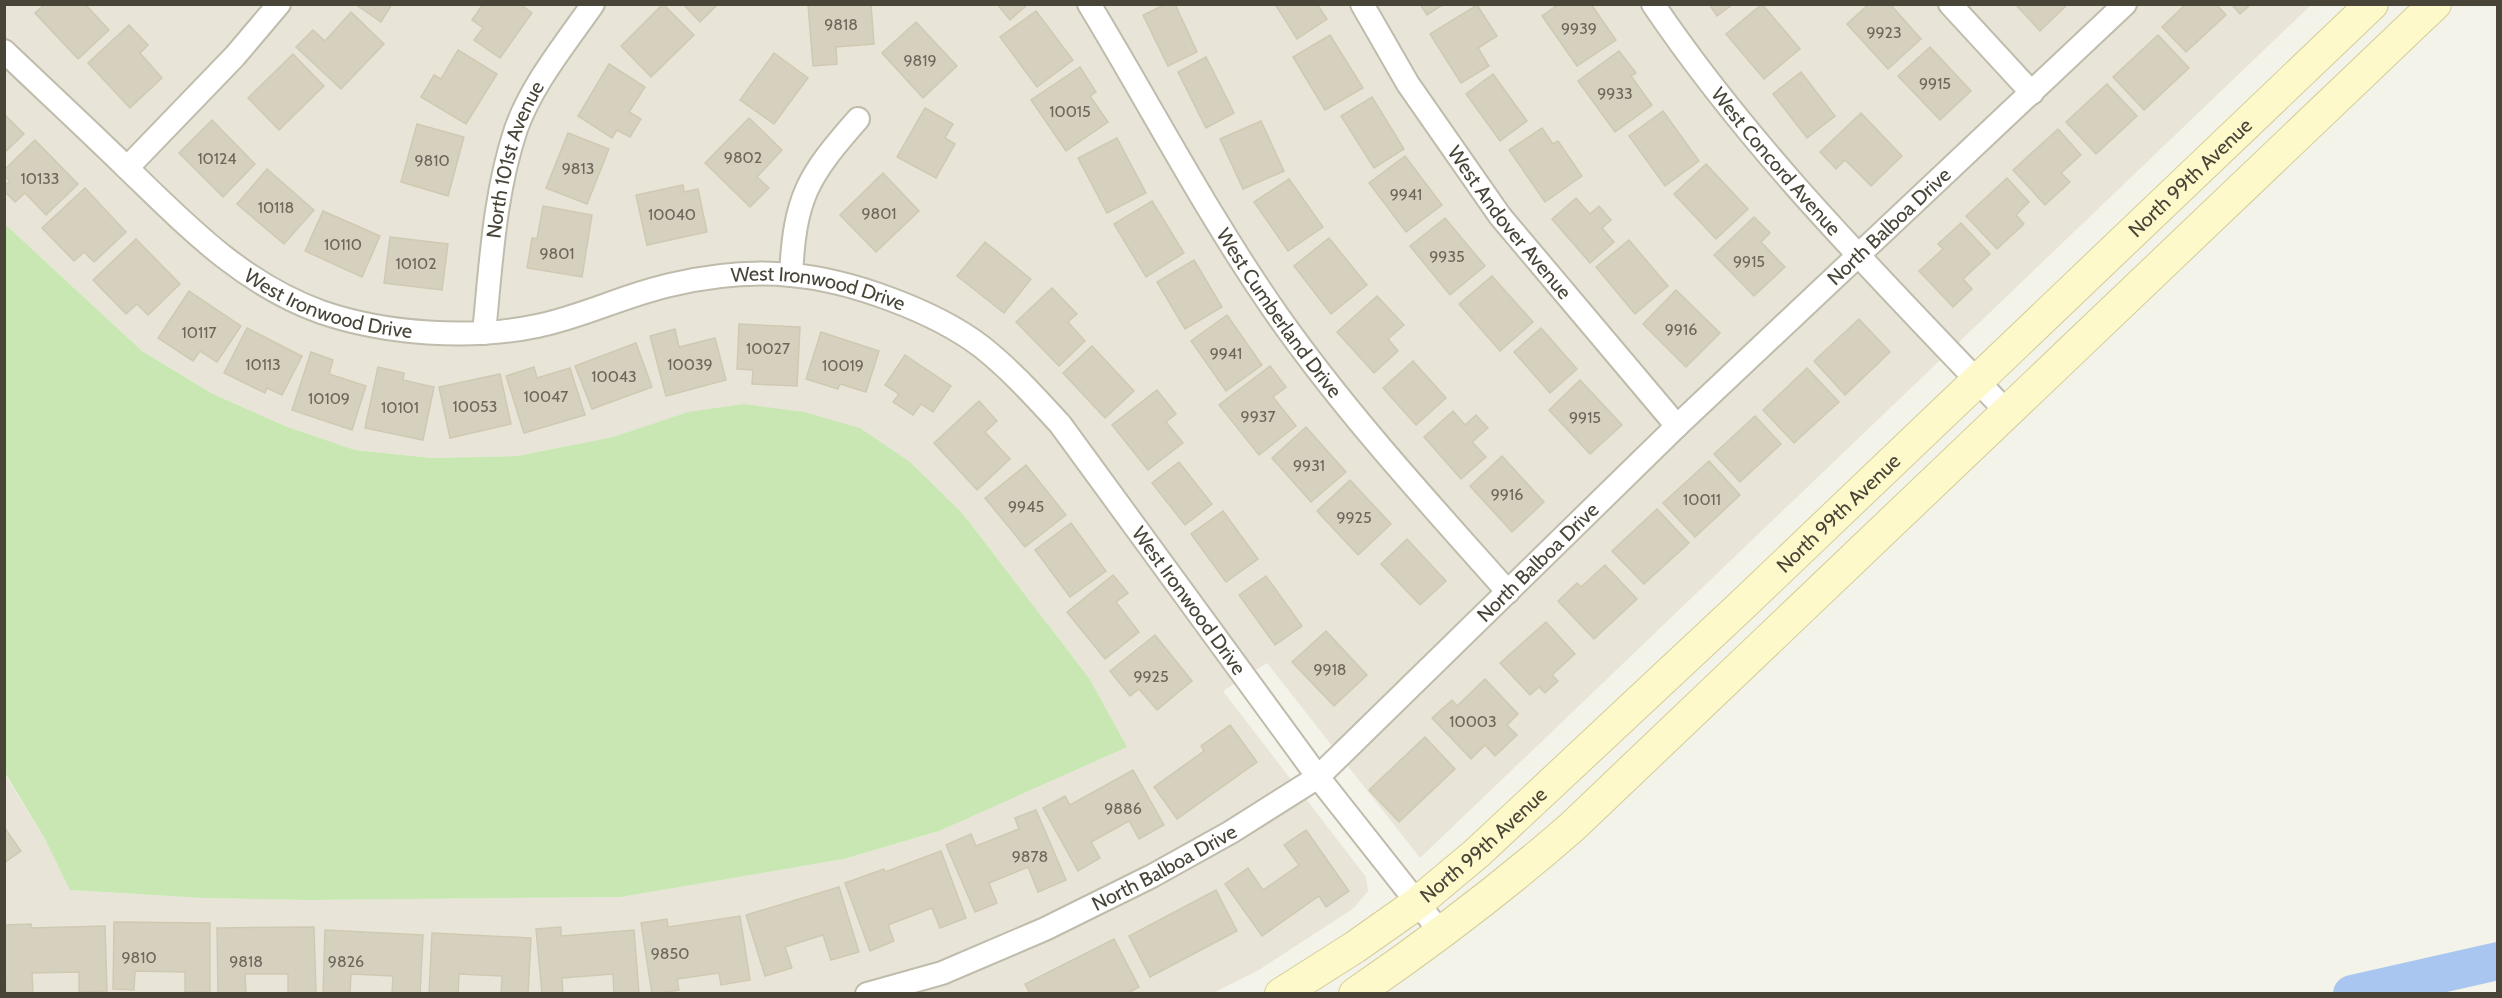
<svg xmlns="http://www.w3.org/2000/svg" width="2502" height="998" font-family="Cabin,sans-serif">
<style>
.residential{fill:#e8e5d8}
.green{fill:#c8e7b3}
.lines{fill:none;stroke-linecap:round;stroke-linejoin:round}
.river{stroke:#a8c6ef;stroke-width:38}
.building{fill:#d6d0bf;stroke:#d0c9b2;stroke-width:1.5}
.minor-casing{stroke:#c0bcac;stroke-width:26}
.secondary-casing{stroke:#d3cd9a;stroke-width:34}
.minor{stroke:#fff;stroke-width:22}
.secondary{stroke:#fdf9ca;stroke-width:32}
.labels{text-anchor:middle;stroke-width:5;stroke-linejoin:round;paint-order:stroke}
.number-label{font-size:16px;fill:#6c675a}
.street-label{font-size:20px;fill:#484438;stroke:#fff}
</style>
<rect width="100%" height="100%" fill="#f4f3e9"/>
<polygon class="residential" points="5,5 2311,5 1420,858 1267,663 1223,691 1366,877 1368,891 1354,908 1259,970 1213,993 5,993 4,773 44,837 71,890 203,898 308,900 621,897 844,859 939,831 1089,678 963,514 688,412 613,437 517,456 432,458 355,450 285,426 211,393 142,351 5,224"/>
<polygon class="green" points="5,224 142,351 211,393 285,426 355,450 432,458 517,456 613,437 688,412 744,404 804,412 860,428 910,462 963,514 1089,678 1127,747 939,831 844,859 621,897 308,900 203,898 70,890 44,837 5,773"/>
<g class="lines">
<polyline class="river" points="2352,994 2498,961"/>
</g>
<g class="building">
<polygon points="45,4 85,4 109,30 78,59 35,13"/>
<polygon points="355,4 392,4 381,22"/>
<polygon points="483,4 520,4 532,13 500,58 474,40 483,28 472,20"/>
<polygon points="663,4 694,35 651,77 621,46"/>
<polygon points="683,4 718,4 700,22"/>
<polygon points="808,4 871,4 874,44 836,47 837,64 813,66"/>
<polygon points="997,4 1028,4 1010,20"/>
<polygon points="1166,4 1175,4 1197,52 1168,66 1143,15"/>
<polygon points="1275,4 1317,4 1327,19 1297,39"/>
<polygon points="1420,4 1444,4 1427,15"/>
<polygon points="1559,4 1591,4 1616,40 1577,66 1542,16"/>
<polygon points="1709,4 1733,4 1717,16"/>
<polygon points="1762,4 1800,49 1764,79 1726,34"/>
<polygon points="1869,4 1890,4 1921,39 1888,69 1847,24"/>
<polygon points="2015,4 2068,4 2040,31"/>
<polygon points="2186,4 2216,4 2226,15 2186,52 2162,27"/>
<polygon points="2231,4 2251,4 2240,14"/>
<polygon points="1477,5 1497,36 1478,48 1489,66 1461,83 1430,34"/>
<polygon points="1036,11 1073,60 1037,87 1000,37"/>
<polygon points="351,12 384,44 341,89 296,47 313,30 325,41"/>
<polygon points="916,22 957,66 923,98 882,53"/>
<polygon points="129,25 148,45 140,53 162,78 130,108 88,63"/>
<polygon points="1330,35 1363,88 1325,110 1293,57"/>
<polygon points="2158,35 2189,68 2144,110 2113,77"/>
<polygon points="1930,47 1971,91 1940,120 1898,76"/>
<polygon points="458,50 497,74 466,124 421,97 434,75 441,79"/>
<polygon points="1619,51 1636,73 1631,76 1652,105 1615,132 1578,81"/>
<polygon points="774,53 808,78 774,124 740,100"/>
<polygon points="293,54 324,86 279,130 248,98"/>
<polygon points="1206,57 1234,113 1206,128 1178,72"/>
<polygon points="609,64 645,87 629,112 641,119 630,137 617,130 612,138 578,116"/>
<polygon points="1080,67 1096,92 1090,96 1108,122 1066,151 1031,100"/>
<polygon points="1801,72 1835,116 1807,138 1773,94"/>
<polygon points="1493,74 1527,121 1500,141 1466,94"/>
<polygon points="2107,84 2137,116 2096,154 2066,122"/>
<polygon points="1372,97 1404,149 1374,168 1341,116"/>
<polygon points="925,108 953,124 945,138 955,144 936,178 897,157"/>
<polygon points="1663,111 1699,161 1665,186 1629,136"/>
<polygon points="1861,113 1902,156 1871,186 1845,160 1836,169 1820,152"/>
<polygon points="4,114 24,134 4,153"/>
<polygon points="749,118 782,150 757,177 769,188 750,207 705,163"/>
<polygon points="212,120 255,164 223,197 179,153"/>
<polygon points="1261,121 1284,171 1243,189 1220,139"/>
<polygon points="417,124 464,137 448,196 401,182"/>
<polygon points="1542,128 1553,144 1558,141 1582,176 1545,202 1509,150"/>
<polygon points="2058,129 2081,155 2061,173 2070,182 2045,205 2013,170"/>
<polygon points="568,133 609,149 587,204 546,188"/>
<polygon points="1117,138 1146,193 1107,213 1078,158"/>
<polygon points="35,140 78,184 46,215 25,193 15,202 4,191 4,186 10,181 4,176 4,170"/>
<polygon points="1405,156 1442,205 1406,232 1369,183"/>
<polygon points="1706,164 1748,209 1716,239 1674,194"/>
<polygon points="267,169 314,210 284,244 237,204"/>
<polygon points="883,173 919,211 876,252 840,215"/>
<polygon points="2007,178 2029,202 2016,215 2024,224 1997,249 1966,216"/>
<polygon points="1289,179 1323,227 1288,251 1254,202"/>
<polygon points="683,185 684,192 698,189 707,232 647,245 636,195"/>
<polygon points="85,188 126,232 94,262 84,252 74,261 42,228"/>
<polygon points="1576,198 1590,214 1599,206 1611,220 1602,228 1614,242 1590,263 1552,219"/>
<polygon points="1152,201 1184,253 1146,277 1114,224"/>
<polygon points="543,206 592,215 582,277 527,268 532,238 537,239"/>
<polygon points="323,211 380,236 362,277 305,251"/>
<polygon points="1754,217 1770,233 1761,242 1785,267 1754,296 1714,255"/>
<polygon points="1445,218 1485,266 1450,295 1410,246"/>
<polygon points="1961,223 1990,254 1963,279 1972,289 1953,307 1919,271 1943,249 1938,244"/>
<polygon points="390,237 448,244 442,290 384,283"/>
<polygon points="1329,238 1367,285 1331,314 1294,266"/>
<polygon points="136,239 180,284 148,315 137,304 126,314 93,280"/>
<polygon points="1629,240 1668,286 1635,314 1596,267"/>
<polygon points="985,242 1031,279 1004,313 957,276"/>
<polygon points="1194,260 1222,307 1185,329 1157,282"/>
<polygon points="1492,276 1533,322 1500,351 1459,304"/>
<polygon points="1052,288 1077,314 1068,322 1085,341 1059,366 1016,322"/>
<polygon points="1676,290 1720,333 1686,367 1643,324"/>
<polygon points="189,291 241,326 217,362 200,351 193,361 158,338"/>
<polygon points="1377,296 1404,325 1388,339 1398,351 1374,373 1337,332"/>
<polygon points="1227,315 1262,365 1226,391 1191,341"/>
<polygon points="1859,319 1890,352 1845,395 1814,361"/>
<polygon points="739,324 800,327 797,386 752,384 753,370 737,369"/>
<polygon points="247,328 302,356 282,395 267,388 265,393 224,373"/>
<polygon points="1541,328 1577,369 1550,393 1514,352"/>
<polygon points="675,329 679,347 715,338 726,380 666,396 650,336"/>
<polygon points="821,332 879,351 866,392 840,384 838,389 806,379"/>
<polygon points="636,343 652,387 592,409 575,366"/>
<polygon points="1092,346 1134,391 1105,418 1063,373"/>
<polygon points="311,352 333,360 329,374 366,386 352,430 292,410"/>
<polygon points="905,355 951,386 933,412 921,404 913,415 893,402 899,394 885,385"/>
<polygon points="1413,361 1446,398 1416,425 1383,388"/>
<polygon points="1270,366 1286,387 1273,397 1296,426 1259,455 1219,405"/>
<polygon points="378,367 404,373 403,380 434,387 423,440 365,428"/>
<polygon points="534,367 537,378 570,368 585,415 524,433 506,376"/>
<polygon points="1807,368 1839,402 1794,443 1763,410"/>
<polygon points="500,374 511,424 450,438 439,387"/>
<polygon points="1580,380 1622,425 1590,454 1549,410"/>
<polygon points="1157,390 1176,414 1166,422 1183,443 1148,470 1112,425"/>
<polygon points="979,401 997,421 985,432 1010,459 977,490 934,443"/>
<polygon points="1453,411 1465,425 1476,415 1488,428 1472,442 1486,457 1461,479 1424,437"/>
<polygon points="1755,416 1781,444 1740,482 1714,454"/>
<polygon points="1306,427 1346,472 1311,502 1272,458"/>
<polygon points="1502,456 1544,502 1512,532 1470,486"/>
<polygon points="1709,461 1740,495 1695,537 1663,503"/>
<polygon points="1179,462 1212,504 1185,525 1152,483"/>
<polygon points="1026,465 1066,515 1025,547 985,498"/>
<polygon points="1350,480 1391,524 1358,555 1317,511"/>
<polygon points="1657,509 1689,543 1644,584 1612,551"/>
<polygon points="1223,511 1258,559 1226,582 1191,534"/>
<polygon points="1071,523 1106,571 1070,597 1035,550"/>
<polygon points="1407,539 1446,581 1420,605 1381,564"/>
<polygon points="1605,565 1637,599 1594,639 1558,601 1577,583 1581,587"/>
<polygon points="1113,575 1128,593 1116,602 1139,632 1105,659 1067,612"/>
<polygon points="1266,576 1302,626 1275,645 1239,595"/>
<polygon points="1546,622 1575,654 1552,675 1558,681 1545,693 1539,687 1530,695 1500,663"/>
<polygon points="1326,631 1367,675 1334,706 1292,662"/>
<polygon points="1155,635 1192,681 1157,710 1139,689 1130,696 1110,671"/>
<polygon points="1485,679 1518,714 1507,725 1517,735 1495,756 1485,745 1471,759 1432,718 1452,700 1457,706"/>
<polygon points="1230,725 1257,762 1177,819 1154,787 1204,751 1201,746"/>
<polygon points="1425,737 1455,769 1399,822 1369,790"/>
<polygon points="1133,770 1164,825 1139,839 1129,821 1091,842 1100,858 1078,871 1043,808 1065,796 1070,805"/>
<polygon points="1036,810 1066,880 1038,892 1028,867 989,883 997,903 975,912 946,845 971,834 976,846 1019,829 1015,818"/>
<polygon points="4,827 21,851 4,863"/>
<polygon points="1306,830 1349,891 1326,907 1319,896 1262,936 1225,884 1248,868 1263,890 1299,865 1284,845"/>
<polygon points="941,851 966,918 940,928 932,908 888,925 894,941 870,951 845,883 884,869 885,872"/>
<polygon points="839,887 859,952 831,960 823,935 785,947 792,968 765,976 746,915"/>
<polygon points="1216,890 1237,931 1150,977 1129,936"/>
<polygon points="740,916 750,980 721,985 719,973 677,979 679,990 652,994 641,923 667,919 668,927"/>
<polygon points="114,922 210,923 210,992 185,992 185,972 135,971 134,990 113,989"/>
<polygon points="31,924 31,928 105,926 107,991 79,992 79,972 32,973 33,994 6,994 4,925"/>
<polygon points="314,927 316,994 288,994 288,974 245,974 246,994 218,994 217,928"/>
<polygon points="561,927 561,936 634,930 639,993 614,994 613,974 562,978 563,994 542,994 536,929"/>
<polygon points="325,930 423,935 420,994 392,994 393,976 351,974 350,994 323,994"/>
<polygon points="432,933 531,938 528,994 501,994 502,976 459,974 458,994 429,994"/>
<polygon points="1114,939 1139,987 1126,994 1030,994 1025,984"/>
</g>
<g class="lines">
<g class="minor-casing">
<g id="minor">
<path id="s1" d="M1089,4c63,104 119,212 189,312 69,98 151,187 230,276"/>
<path id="s2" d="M1362,4l46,80 92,132 177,210"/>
<path id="s3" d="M1653,4c102,151 230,277 355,409"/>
<polyline points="1950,4 2032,93"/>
<path id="s4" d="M4,51c41,39 83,78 123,117 60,58 114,115 194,144 64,22 149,28 216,14 45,-9 88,-31 133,-41 38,-9 81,-14 121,-10 59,5 144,36 191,72 29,23 53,50 78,77l258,353 124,157"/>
<polyline points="127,168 235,56 279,4"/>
<path d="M791,275c4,-78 16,-98 67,-156"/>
<path id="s5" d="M484,333c7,-69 10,-138 32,-204 16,-45 50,-86 77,-125"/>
<path id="s6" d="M867,994l75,-21 103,-44 107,-53 79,-44 87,-55 359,-351 448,-422"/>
</g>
</g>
<g class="secondary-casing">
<g id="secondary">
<path id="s7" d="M1281,994l74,-47 61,-43 61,-51 262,-245 633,-604"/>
<path d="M1355,994c76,-52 147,-106 217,-167l863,-823"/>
</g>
</g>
<use href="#minor" class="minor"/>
<use href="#secondary" class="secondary"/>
</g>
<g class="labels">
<g class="number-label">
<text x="841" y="30">9818</text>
<text x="1579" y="34">9939</text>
<text x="1884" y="38">9923</text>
<text x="920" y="66">9819</text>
<text x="1935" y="89">9915</text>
<text x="1615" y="99">9933</text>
<text x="1070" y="117">10015</text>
<text x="743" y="163">9802</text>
<text x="217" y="164">10124</text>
<text x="432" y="166">9810</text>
<text x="578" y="174">9813</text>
<text x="40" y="184">10133</text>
<text x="1406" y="200">9941</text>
<text x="276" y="213">10118</text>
<text x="879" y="219">9801</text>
<text x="672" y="220">10040</text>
<text x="343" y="250">10110</text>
<text x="557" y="259">9801</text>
<text x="1447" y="262">9935</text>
<text x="1749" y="267">9915</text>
<text x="416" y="269">10102</text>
<text x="1681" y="335">9916</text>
<text x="199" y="338">10117</text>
<text x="768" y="354">10027</text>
<text x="1226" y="359">9941</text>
<text x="263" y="370">10113</text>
<text x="690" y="370">10039</text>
<text x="843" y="371">10019</text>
<text x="614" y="382">10043</text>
<text x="546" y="402">10047</text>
<text x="329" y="404">10109</text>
<text x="475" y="412">10053</text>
<text x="400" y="413">10101</text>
<text x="1258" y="422">9937</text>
<text x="1585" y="423">9915</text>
<text x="1309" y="471">9931</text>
<text x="1507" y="500">9916</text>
<text x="1702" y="505">10011</text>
<text x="1026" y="512">9945</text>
<text x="1354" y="523">9925</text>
<text x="1330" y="675">9918</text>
<text x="1151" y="682">9925</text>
<text x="1473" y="727">10003</text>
<text x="1123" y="814">9886</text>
<text x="1030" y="862">9878</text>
<text x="670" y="959">9850</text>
<text x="139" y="963">9810</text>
<text x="246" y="967">9818</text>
<text x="346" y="967">9826</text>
</g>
<g class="street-label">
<text dy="7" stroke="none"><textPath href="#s5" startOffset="177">North 101st Avenue</textPath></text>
<text dy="7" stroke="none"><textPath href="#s3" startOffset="200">West Concord Avenue</textPath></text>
<text dy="7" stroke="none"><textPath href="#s7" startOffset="1224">North 99th Avenue</textPath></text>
<text dy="7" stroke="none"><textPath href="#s2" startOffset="264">West Andover Avenue</textPath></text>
<text dy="7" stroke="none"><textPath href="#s6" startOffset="1296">North Balboa Drive</textPath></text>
<text dy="7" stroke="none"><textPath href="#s4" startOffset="922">West Ironwood Drive</textPath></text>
<text dy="7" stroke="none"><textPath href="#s4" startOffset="418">West Ironwood Drive</textPath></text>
<text dy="7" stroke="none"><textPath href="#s1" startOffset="363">West Cumberland Drive</textPath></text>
<text dy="7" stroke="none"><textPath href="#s7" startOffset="738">North 99th Avenue</textPath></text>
<text dy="7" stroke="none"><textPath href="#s6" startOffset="810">North Balboa Drive</textPath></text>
<text dy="7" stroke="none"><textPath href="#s4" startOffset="1428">West Ironwood Drive</textPath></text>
<text dy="7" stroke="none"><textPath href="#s7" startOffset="252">North 99th Avenue</textPath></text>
<text dy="7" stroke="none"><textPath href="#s6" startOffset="324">North Balboa Drive</textPath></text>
</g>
</g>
<rect width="2502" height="998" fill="none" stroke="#484438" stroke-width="12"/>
</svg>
